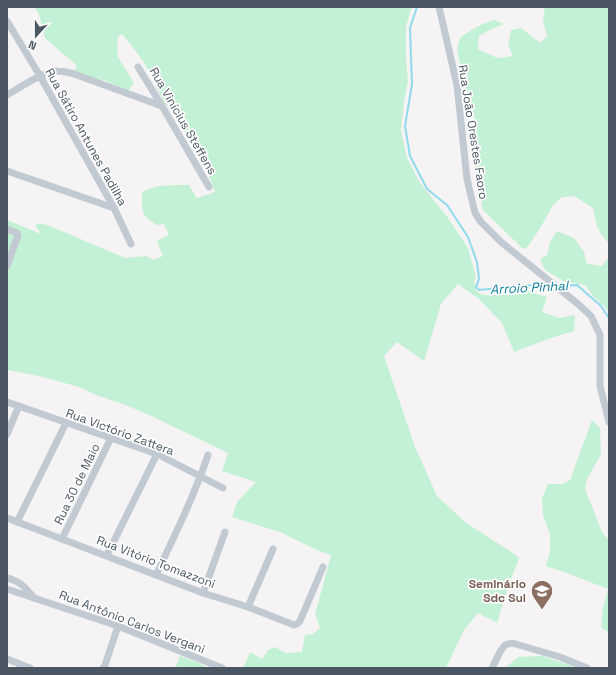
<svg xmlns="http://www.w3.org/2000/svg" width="616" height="675" font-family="'Space Grotesk',sans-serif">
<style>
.green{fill:#c3f1d5}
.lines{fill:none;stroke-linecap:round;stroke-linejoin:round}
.stream{stroke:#90daee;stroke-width:2}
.minor{stroke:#c1cad2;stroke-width:7}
.labels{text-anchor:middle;stroke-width:3.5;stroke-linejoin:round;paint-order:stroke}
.street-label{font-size:12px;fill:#4a5661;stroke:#fff}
.education-label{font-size:12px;font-weight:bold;fill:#785e54;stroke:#fff;text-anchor:end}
.water-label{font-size:13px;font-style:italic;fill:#0c7c9b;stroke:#fff}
</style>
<rect width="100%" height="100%" fill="#f5f3f3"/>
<g class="green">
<path d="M34,7h378l-6,19v33l2,22 -4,21 -3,28 6,28 13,25 28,35 20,30 8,29 -2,5 3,10 6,3h27l21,-3 16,5 -5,15 17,6 16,-3 -1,16 -23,7 -37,14 -12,-29 -24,-25 -20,-14 -17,20 -17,57 -27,-19 -13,14 31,91 22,49 29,27 44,28 9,7 -10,26 -12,39 -19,-10 -14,17 -18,38h-203l7,-16 12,7 6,-9 7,-3 11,6 16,-1 3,-17 8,-1 7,-6 -5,-15 3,-9 13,-49 -12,-4 -39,-19 -48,-15 5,-15 19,-20 -34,-11 6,-18 -81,-39 -24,-10 -27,-9 -17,-8 -40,-11 -32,-6v-150l34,14 -6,-9 5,-2 10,3 75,32 21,-2 7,4 10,-4 -6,-15 12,-6 -5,-11 -7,1c-17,-10 -15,-14 -15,-33 14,-8 31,-7 47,-7l8,13 18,-6c-7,-20 -19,-46 -31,-63 -7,-11 -17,-21 -23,-33 -5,-8 -8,-17 -12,-25 -7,-13 -18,-26 -27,-37l-4,3 -1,11 1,9 16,26 -6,8 -9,-4 -12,-6 -14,-3 -23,-7 6,-2v-4l-31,-27 -6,-24z"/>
<path d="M545,7h64v236c-12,-11 -13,-20 -16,-35l-19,-12 -12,1 -9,8 -14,25 -13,19 -4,-1 -39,-38 -3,-13 -4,-29 -2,-20 2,-24 -10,-35 -9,-39 3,-12c10,-8 21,-14 34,-18l10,4 -12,5 -13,7 -1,13 19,9 16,-2 -5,-11 3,-15 10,-2 19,15 7,-7 -4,-15z"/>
<polygon points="557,231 574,238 584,252 587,264 602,266 609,257 609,313 605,307 593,296 585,285 563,281 545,270 540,259 547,255 550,242"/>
<polygon points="592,420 600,428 601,454 587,479 585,489 602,532 609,540 609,633 601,627 603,607 608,589 572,575 546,566 550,552 550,534 543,515 542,498 548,484 563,484 570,480"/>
<polygon points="180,656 199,663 207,668 175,668"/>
<polygon points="542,656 578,668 505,668 518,657"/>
</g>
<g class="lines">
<g class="stream">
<polyline points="417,7 410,28 412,84 405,126 410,156 427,189 447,205 468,237 477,262 479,279 476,287 479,290 526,285 552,287"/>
<polyline points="559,286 577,285 601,306 609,318"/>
</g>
<g class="minor">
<polyline points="439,7 457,85 467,179 475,213 481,222 501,242 578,304 591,316 600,335 600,386 609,422"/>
<polyline points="7,21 40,76 114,208 131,244"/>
<polyline points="138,67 162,106 209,187"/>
<path d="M7,95c12,-7 38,-25 51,-24 6,0 11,2 16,3l88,32"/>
<polyline points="7,171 114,208"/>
<polyline points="7,229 17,233 18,235 7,266"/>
<polyline points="7,402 157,454 223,488"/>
<polyline points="7,434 19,406"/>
<polyline points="7,518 203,593 248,607 294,625 297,624 300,621 323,567"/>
<polyline points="17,522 66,423"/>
<polyline points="62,539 111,438"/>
<polyline points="107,555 157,454"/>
<path d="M156,575c19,-40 38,-79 52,-120"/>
<path d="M7,578c13,3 19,10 27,20"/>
<polyline points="7,589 118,626 222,668"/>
<polyline points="203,593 225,532"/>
<polyline points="248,607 273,549"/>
<polyline points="7,659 30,668"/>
<polyline points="103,668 105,665 118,626"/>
<polyline points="492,668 500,652 505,645 512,643 560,657 587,668"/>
</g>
</g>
<defs>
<g id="school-pin" transform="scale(1.15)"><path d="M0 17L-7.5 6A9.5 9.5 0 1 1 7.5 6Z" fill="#8d6e63" stroke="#fff"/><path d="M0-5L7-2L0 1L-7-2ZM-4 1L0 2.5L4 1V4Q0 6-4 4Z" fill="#fff"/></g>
</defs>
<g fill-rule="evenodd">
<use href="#school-pin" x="542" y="591"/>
</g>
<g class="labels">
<g class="street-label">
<text transform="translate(183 121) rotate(60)" y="4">Rua Vinícius Steffens</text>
<text transform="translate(473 132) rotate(81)" y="4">Rua João Orestes Faoro</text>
<text transform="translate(86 137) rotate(61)" y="4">Rua Sátiro Antunes Padilha</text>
<text transform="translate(120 432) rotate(20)" y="4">Rua Victório Zattera</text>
<text transform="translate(77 484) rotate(-64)" y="4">Rua 30 de Maio</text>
<text transform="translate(156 562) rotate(21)" y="4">Rua Vitório Tomazzoni</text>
<text transform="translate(132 622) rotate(21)" y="4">Rua Antônio Carlos Vergani</text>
</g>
<g class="education-label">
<text x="526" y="588">Seminário<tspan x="526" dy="14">Sdc Sul</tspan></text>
</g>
<g class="water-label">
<text transform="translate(529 287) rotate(-3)" y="5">Arroio Pinhal</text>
</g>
</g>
<rect width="616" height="675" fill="none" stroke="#4a5661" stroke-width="16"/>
<g transform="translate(36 36) rotate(201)" stroke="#ffffff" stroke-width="3" paint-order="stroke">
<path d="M0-3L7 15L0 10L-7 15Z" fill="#4a5661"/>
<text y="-6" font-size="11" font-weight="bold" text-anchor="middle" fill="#4a5661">N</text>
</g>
</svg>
